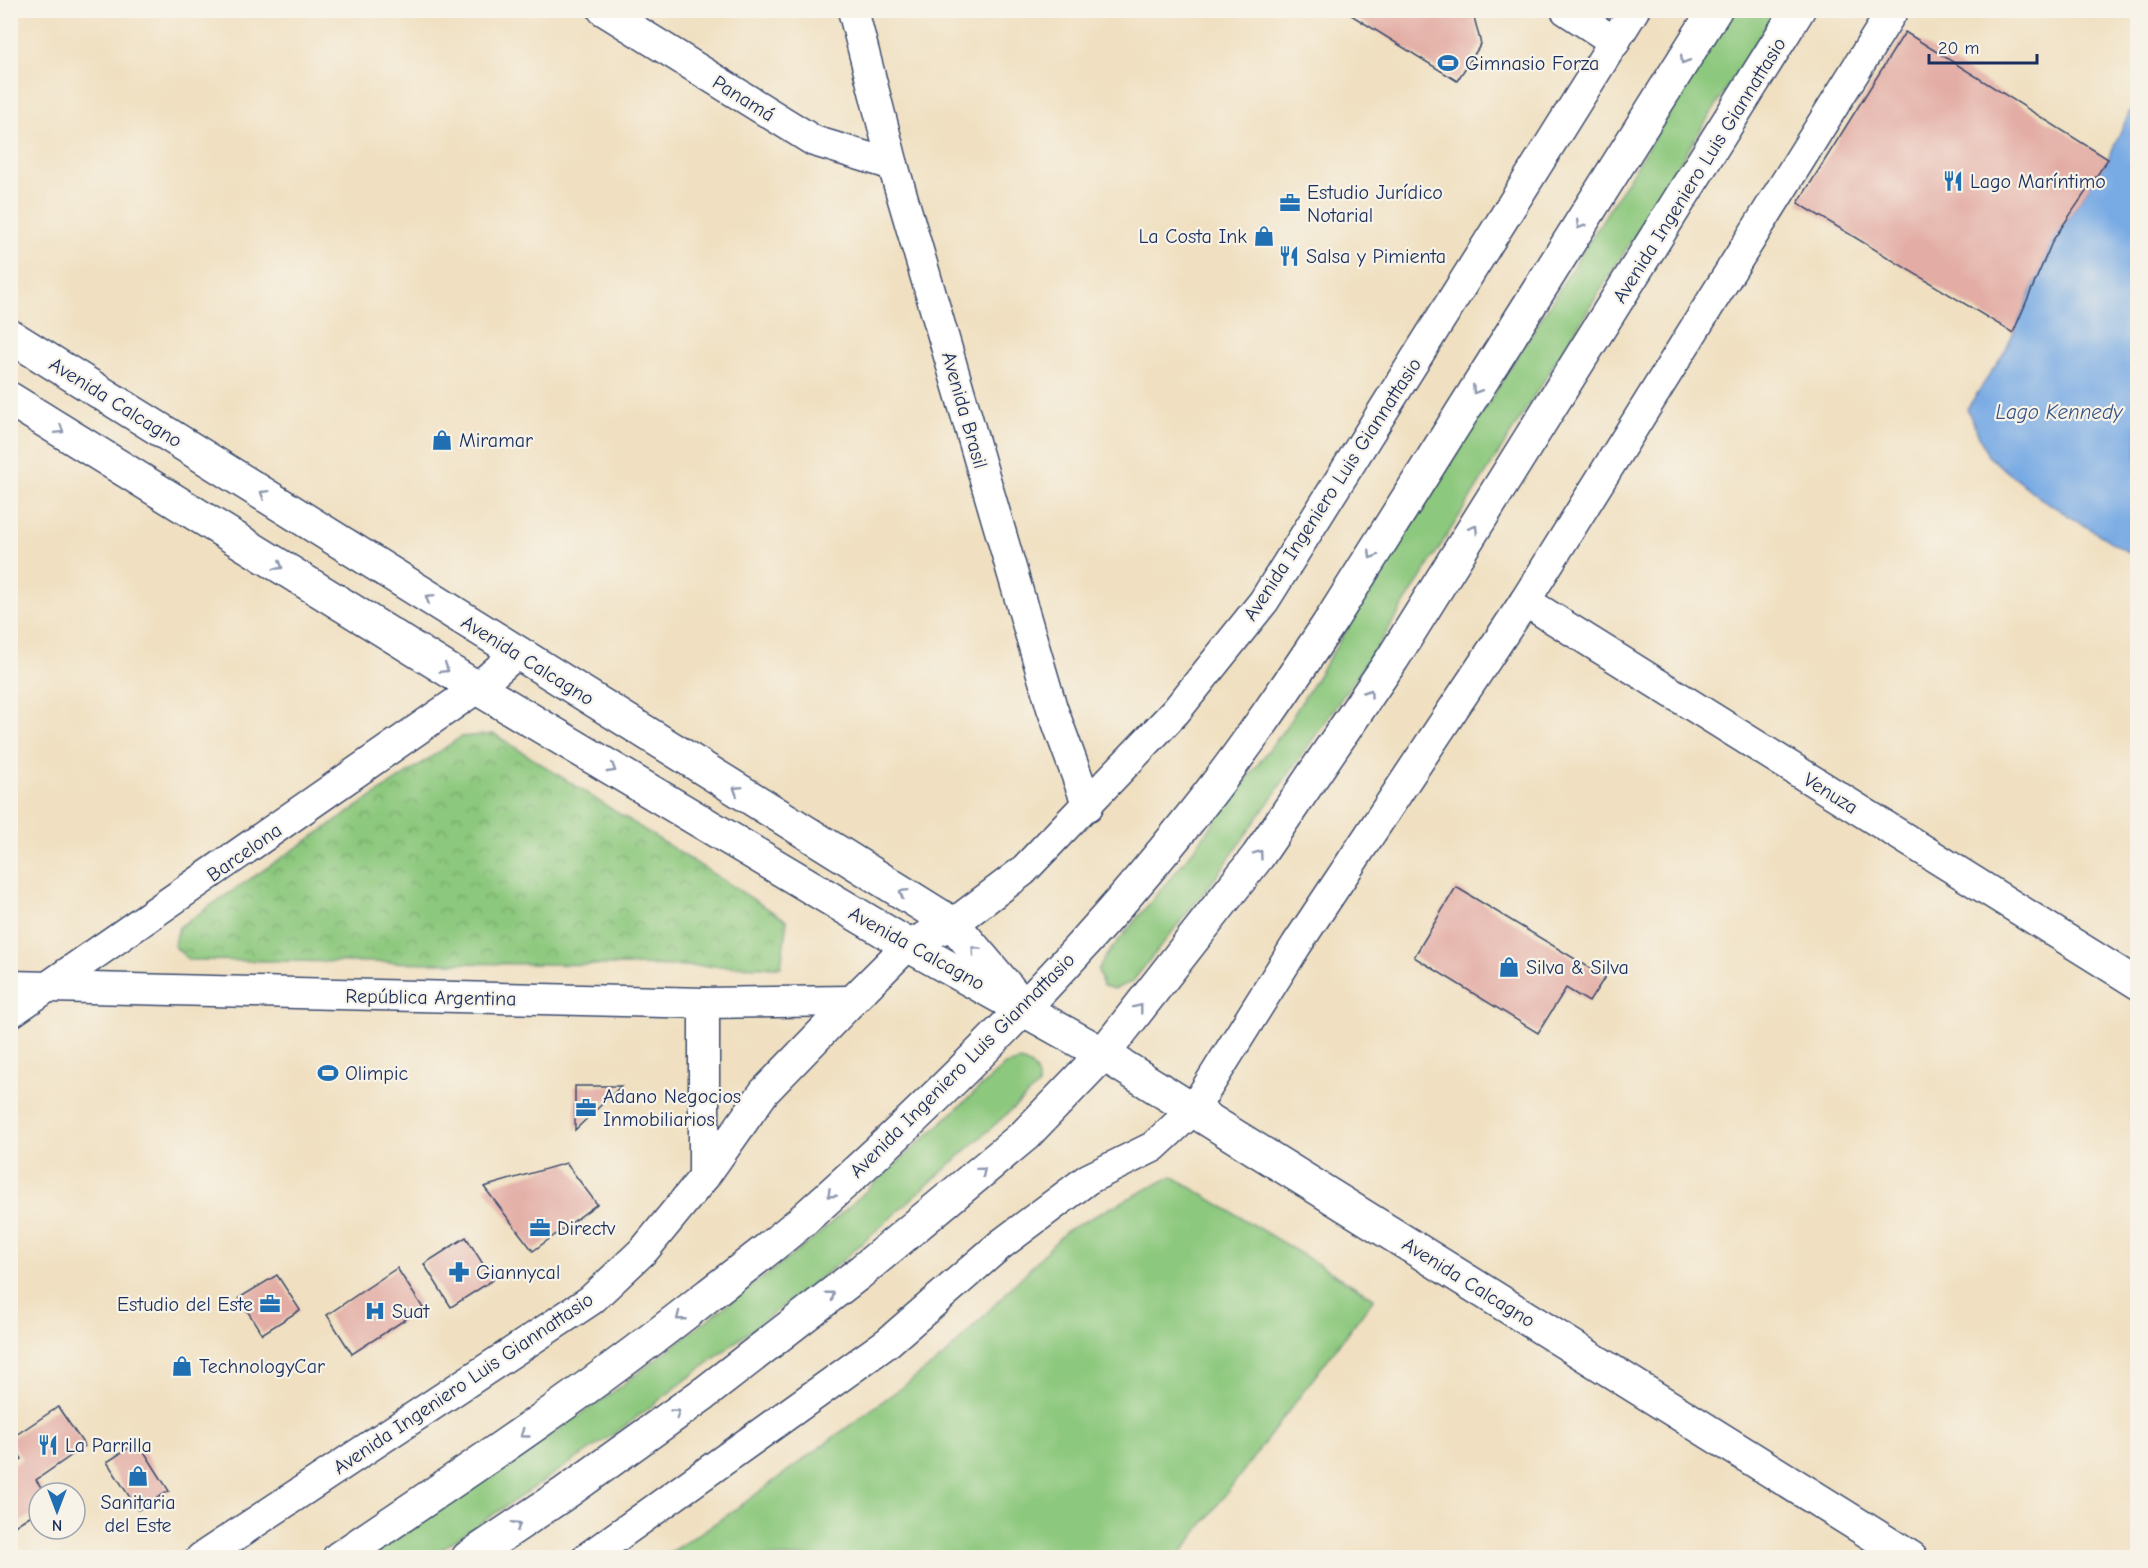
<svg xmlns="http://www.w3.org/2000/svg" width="2148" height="1568" font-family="'Comic Neue',sans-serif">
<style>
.grass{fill:#8cc87d;stroke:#547c6e;stroke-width:1.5}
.park{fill:url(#park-crowns);stroke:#547c6e;stroke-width:1.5}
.water{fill:#78aae4;stroke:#4a6ca1;stroke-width:1.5}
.building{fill:#e3ada5}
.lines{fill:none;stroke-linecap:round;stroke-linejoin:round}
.minor-casing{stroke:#3b4a6d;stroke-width:33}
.tertiary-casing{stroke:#3b4a6d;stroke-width:36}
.primary-casing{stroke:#3b4a6d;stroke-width:36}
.minor{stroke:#fff;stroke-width:30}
.tertiary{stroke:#fff;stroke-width:33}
.primary{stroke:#fff;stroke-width:33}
.oneway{stroke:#8d97ae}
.labels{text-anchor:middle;stroke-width:4.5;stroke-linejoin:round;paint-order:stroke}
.poi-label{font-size:20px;fill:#1b2f5e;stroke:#f7f3e8;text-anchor:start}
.street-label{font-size:20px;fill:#1b2f5e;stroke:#f7f3e8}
.water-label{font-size:21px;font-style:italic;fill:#375486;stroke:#f7f3e8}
</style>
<defs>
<pattern id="park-crowns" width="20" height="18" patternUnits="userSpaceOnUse" patternTransform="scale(1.5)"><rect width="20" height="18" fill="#8cc87d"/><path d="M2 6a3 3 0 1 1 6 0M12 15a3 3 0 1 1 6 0" fill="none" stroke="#72a36a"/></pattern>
</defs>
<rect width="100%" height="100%" fill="#f7f3e8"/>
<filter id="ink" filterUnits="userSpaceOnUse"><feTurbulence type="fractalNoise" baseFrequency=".0167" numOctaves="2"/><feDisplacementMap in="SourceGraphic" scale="12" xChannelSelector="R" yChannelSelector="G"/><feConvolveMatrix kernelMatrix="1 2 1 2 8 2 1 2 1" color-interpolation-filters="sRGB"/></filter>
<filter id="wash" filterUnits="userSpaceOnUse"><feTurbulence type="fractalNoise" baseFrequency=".008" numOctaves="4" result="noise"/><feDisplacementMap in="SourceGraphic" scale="24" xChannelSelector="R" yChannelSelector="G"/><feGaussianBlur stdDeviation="1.35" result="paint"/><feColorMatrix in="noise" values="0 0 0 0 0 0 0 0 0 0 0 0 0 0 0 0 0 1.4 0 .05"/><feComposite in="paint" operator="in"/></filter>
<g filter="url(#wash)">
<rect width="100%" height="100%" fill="#f0e0c1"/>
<g class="grass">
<polygon points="1733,11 1775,11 1376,649 1216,877 1132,982 1114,989 1103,986 1098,970 1105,957 1192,852 1286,727"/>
<path d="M1021,1061c13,5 18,10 17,25l-196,175 -218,166 -194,130h-60l235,-159 206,-157 194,-176z"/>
<polygon points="1172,1176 1374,1298 1178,1557 664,1557 729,1514 947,1354 1067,1230"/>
</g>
<polygon class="park" points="494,734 787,921 781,967 189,960 174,946 179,927 461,737"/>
<polygon class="water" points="2137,96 2137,558 2040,498 1988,456 1967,409 2006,350 2053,240 2108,159"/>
<g id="blocks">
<g class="building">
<polygon points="1343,10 1463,10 1474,17 1481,44 1457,81"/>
<polygon points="1905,32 2108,159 2053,240 2013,333 1798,203"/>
<polygon points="1456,887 1605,977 1589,1002 1566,988 1538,1033 1414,957"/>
<polygon points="575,1086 621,1086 575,1130"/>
<polygon points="566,1163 597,1204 533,1251 484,1187"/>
<polygon points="466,1237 493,1280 451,1307 424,1264"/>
<polygon points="397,1268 423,1308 352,1354 327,1315"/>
<polygon points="277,1275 300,1310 262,1334 239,1298"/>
<polygon points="58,1407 85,1446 36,1480 45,1493 39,1493 39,1510 10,1529 10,1467 22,1459 10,1439"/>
<polygon points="138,1442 169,1491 138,1510 107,1462"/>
</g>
</g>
</g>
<g filter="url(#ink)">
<use href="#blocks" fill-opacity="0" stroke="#3b4a6d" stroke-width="1.5"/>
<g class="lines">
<g class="minor-casing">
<g id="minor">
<polyline points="603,10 814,141 893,165"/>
<polyline points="853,10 893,165 1052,708 1088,806"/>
<polyline points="1566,10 1615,42"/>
<polyline points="1525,601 2138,984"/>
<polyline points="10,986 704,1003 852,1001"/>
<polyline points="704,1003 704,1177"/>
<polyline points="10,1013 477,688 517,653"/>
<polyline points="201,1558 591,1300 645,1249 704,1177 764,1092 852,1001 908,945 953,924 1023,871 1176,711 1264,601 1634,10"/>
<polyline points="587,1558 887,1343 1000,1245 1088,1179 1153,1147 1193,1110 1297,944 1525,601 1893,10"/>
</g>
</g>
<g class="tertiary-casing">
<g id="tertiary">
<polyline points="10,336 953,924 1012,993"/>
<polyline points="10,399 477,688 908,945 1103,1054 1911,1558"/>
</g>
</g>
<g class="primary-casing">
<g id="primary">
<path d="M339,1558c125,-84 249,-167 367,-261 32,-25 66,-50 97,-77 136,-121 266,-251 380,-393 54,-66 102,-137 149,-208l383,-609"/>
<polyline points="468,1558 565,1493 706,1392 858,1274 1025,1135 1103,1054 1258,856 1393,658 1798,10"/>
</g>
</g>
<use href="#minor" class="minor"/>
<use href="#tertiary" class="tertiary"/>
<use href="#primary" class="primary"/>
</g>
<defs><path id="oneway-chevron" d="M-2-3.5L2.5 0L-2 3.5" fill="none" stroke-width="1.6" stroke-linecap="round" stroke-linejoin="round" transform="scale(1.5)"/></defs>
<g class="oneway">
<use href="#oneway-chevron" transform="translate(1684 60) rotate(122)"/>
<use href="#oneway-chevron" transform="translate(1580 225) rotate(122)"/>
<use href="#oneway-chevron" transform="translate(1476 390) rotate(122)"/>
<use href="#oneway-chevron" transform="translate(60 430) rotate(32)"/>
<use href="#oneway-chevron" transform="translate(264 494) rotate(-148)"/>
<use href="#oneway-chevron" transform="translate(1474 529) rotate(-58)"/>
<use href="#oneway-chevron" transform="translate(1372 555) rotate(122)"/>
<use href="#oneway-chevron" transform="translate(279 566) rotate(32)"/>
<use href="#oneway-chevron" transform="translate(429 598) rotate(-148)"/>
<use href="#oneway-chevron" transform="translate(445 669) rotate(32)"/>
<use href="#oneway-chevron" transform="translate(1369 693) rotate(-56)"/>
<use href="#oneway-chevron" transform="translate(612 769) rotate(31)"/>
<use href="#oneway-chevron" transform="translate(737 790) rotate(-148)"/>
<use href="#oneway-chevron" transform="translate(1259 854) rotate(-54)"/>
<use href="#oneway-chevron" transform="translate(903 893) rotate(-148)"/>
<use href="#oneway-chevron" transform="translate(975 950) rotate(-131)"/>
<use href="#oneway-chevron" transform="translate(1139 1008) rotate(-52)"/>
<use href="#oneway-chevron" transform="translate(982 1171) rotate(-40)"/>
<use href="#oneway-chevron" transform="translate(831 1194) rotate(137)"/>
<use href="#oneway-chevron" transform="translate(831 1295) rotate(-38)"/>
<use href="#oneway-chevron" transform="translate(680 1317) rotate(142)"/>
<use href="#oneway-chevron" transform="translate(676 1413) rotate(-36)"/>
<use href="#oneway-chevron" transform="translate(524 1434) rotate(144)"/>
<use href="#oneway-chevron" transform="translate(517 1525) rotate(-33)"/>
</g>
</g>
<defs>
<g id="stadium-bare" transform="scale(1.62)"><path d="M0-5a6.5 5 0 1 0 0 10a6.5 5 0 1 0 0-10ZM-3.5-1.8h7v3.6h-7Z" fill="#1f6fb2" stroke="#f7f3e8" stroke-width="2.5" paint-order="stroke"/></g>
<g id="restaurant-bare" transform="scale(1.62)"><path d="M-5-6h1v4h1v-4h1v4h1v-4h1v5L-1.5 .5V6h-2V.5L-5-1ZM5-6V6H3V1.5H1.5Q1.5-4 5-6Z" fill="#1f6fb2" stroke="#f7f3e8" stroke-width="2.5" paint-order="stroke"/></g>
<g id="office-bare" transform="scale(1.62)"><path d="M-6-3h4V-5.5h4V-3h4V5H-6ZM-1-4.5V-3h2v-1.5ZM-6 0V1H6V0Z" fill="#1f6fb2" stroke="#f7f3e8" stroke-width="2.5" paint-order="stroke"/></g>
<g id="shop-bare" transform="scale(1.62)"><path d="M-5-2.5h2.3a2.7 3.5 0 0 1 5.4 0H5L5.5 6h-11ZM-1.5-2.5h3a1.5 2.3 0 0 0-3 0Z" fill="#1f6fb2" stroke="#f7f3e8" stroke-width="2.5" paint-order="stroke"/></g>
<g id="pharmacy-bare" transform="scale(1.62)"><path d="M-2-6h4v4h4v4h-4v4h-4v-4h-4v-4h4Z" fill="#1f6fb2" stroke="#f7f3e8" stroke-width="2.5" paint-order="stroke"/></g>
<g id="hospital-bare" transform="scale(1.62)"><path d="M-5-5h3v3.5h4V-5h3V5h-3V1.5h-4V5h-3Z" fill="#1f6fb2" stroke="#f7f3e8" stroke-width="2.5" paint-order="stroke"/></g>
</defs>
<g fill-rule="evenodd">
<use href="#stadium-bare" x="1448" y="63"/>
<use href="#restaurant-bare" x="1953" y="181"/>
<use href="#office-bare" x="1290" y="203"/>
<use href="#shop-bare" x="1264" y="236"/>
<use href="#restaurant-bare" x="1289" y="256"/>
<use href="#shop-bare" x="442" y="440"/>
<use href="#shop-bare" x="1509" y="967"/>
<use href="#stadium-bare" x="328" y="1073"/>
<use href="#office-bare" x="586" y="1108"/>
<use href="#office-bare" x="540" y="1228"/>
<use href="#pharmacy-bare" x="459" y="1272"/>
<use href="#office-bare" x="270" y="1304"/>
<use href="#hospital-bare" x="375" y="1311"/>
<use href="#shop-bare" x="182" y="1366"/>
<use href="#restaurant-bare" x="48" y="1445"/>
<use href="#shop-bare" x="138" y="1476"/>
</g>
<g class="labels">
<g class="poi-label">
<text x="1465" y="70">Gimnasio Forza</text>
<text x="1970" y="188">Lago Maríntimo</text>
<text x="1307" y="199">Estudio Jurídico<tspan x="1307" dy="23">Notarial</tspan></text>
<text x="1247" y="243" text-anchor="end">La Costa Ink</text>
<text x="1306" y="263">Salsa y Pimienta</text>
<text x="459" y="447">Miramar</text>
<text x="1526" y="974">Silva &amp; Silva</text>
<text x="345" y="1080">Olimpic</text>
<text x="603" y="1103">Adano Negocios<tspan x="603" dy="23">Inmobiliarios</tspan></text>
<text x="557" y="1235">Directv</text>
<text x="476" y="1279">Giannycal</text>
<text x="253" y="1311" text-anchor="end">Estudio del Este</text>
<text x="392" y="1318">Suat</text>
<text x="199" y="1373">TechnologyCar</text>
<text x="65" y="1452">La Parrilla</text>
<text x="138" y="1509" text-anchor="middle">Sanitaria<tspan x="138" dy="23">del Este</tspan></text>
</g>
<g class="street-label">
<text transform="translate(744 98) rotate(32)" y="7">Panamá</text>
<text transform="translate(1699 170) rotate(-58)" y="7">Avenida Ingeniero Luis Giannattasio</text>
<text transform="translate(116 402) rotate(32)" y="7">Avenida Calcagno</text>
<text transform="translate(965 410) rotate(74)" y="7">Avenida Brasil</text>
<text transform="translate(1332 489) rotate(-57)" y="7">Avenida Ingeniero Luis Giannattasio</text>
<text transform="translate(528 660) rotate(32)" y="7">Avenida Calcagno</text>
<text transform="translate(1831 793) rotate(32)" y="7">Venuza</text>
<text transform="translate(244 852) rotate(-35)" y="7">Barcelona</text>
<text transform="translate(917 948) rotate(29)" y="7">Avenida Calcagno</text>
<text transform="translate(431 997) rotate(1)" y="7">República Argentina</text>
<text transform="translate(962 1065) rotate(-45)" y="7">Avenida Ingeniero Luis Giannattasio</text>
<text transform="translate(1469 1282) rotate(32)" y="7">Avenida Calcagno</text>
<text transform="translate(463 1383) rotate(-34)" y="7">Avenida Ingeniero Luis Giannattasio</text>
</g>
<g class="water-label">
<text x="2059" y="419">Lago Kennedy</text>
</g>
</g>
<rect width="2148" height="1568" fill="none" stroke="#f7f3e8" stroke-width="36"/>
<g transform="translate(57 1511) rotate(180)"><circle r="28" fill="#f7f3e8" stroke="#9fa5b1" stroke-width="1.5"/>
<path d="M0-4.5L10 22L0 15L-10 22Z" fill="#1f6fb2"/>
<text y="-9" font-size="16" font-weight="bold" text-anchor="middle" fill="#1b2f5e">N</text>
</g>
<path d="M1929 54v9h108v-9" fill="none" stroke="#1b2f5e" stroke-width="3"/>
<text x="1938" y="54" font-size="18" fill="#1b2f5e" stroke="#f7f3e8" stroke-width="4.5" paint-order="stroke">20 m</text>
</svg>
